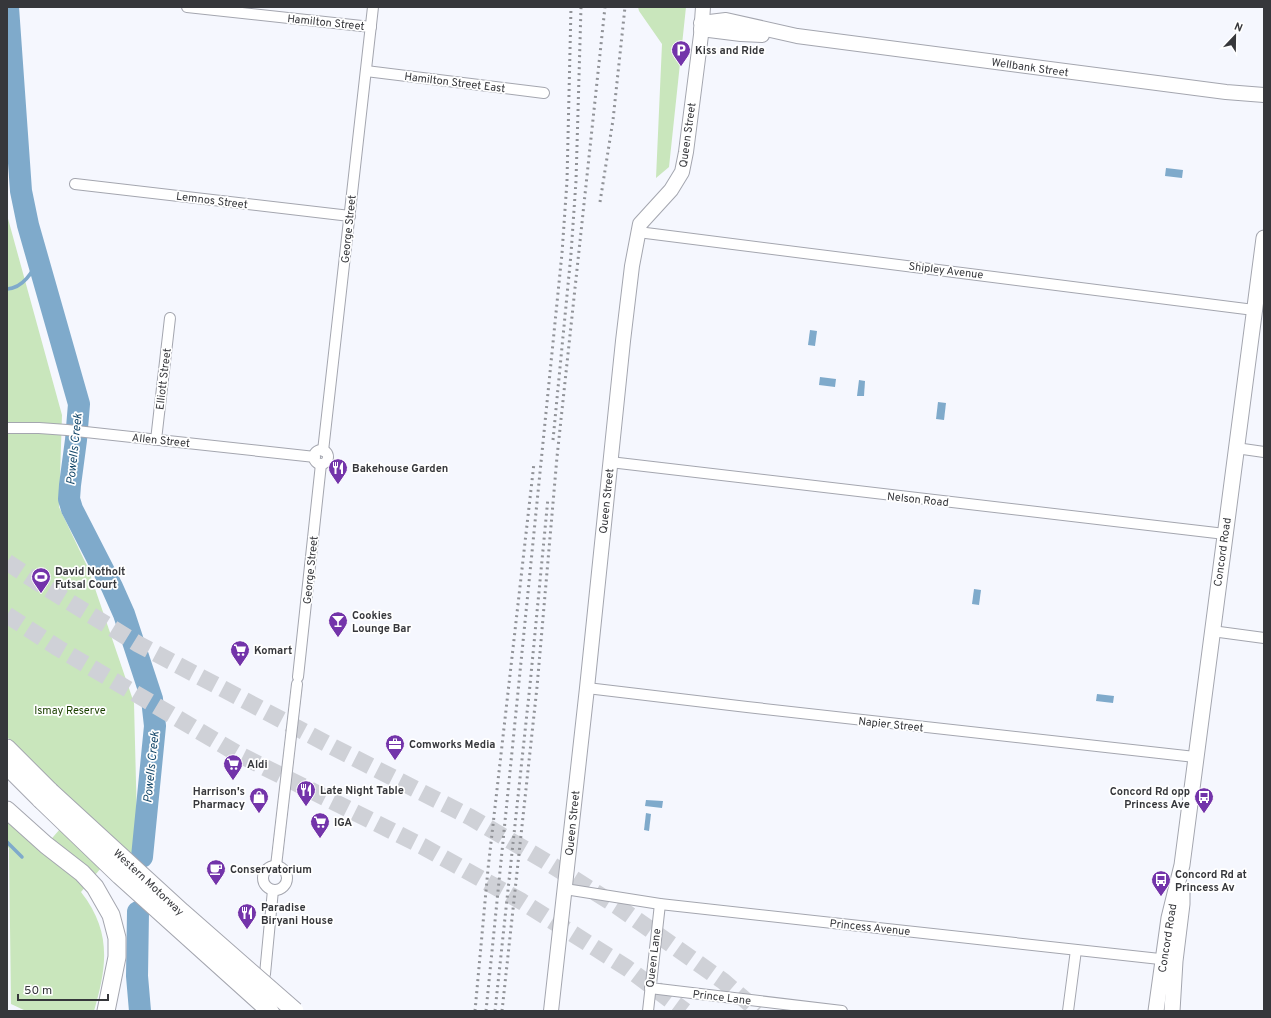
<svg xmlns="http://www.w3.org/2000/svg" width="1271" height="1018" font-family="Overpass,sans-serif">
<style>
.green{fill:#c9e6bc}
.water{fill:#7faacb}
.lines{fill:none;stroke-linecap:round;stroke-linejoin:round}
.stream{stroke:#7faacb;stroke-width:3.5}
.river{stroke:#7faacb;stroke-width:22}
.highway-tunnel{stroke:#cfd1d7;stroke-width:17;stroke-dasharray:17 8;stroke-linecap:butt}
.street-casing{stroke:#a4a6af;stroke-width:12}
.secondary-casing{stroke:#a4a6af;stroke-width:16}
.primary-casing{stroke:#a4a6af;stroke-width:17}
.highway-casing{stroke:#a4a6af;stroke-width:19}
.street{stroke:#fff;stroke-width:10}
.secondary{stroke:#fff;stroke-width:14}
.primary{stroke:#fff;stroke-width:15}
.highway{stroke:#fff;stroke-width:17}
.rail{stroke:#919398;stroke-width:3;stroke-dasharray:2 4;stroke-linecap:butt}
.highway-bridge-casing{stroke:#a4a6af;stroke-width:19;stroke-linecap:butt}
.highway-bridge{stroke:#fff;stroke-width:17}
.labels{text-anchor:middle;stroke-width:3.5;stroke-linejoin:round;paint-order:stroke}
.street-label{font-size:11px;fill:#36373b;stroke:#fff}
.poi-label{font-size:11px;font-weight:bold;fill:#36373b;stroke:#fff;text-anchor:start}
.park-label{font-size:11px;fill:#1f4304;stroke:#fff}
.water-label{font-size:12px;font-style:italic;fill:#16496b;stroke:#fff}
</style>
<rect width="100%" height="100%" fill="#f5f7fe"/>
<g class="green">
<polygon points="638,7 686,7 669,167 656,178 662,44 639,11"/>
<path d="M7,215l55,200 -3,92 29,61 46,135 4,158 -18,-16 -39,47c31,40 26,74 13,119h-68l-15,-7 -2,-156 -2,-2v-25l34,30 38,-44 -72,-70z"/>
</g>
<g class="water">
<polygon points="1166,168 1183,170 1182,178 1165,176"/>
<polygon points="810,330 817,331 815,346 808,345"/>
<polygon points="820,377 836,379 835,387 819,385"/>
<polygon points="859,380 865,381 864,396 857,396"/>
<polygon points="938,402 946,403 944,420 936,419"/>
<polygon points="974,589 981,590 979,605 972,604"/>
<polygon points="1097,694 1114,696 1113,703 1096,701"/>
<polygon points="646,800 663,801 662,808 645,806"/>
<polygon points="646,813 651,814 649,831 644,830"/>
</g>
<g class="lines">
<g class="stream">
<path d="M7,289c16,-1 26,-17 31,-30"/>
<polyline points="7,842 22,857"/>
</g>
<g class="river">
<polyline points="8,7 21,191 28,225 79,404 76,440 70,485 69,499 72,509 112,587 124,614 152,699 155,726 142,857"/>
<polyline points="138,912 137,976 140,1011"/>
</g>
<g class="highway-tunnel">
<polyline points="7,562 37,582 138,644 333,747 470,817 545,861 617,906 723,981 758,1011"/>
<polyline points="7,615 58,648 238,754 422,846 521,901 627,968 685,1011"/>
</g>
<g class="street-casing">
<g id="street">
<polyline points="187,7 371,27"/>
<polyline points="366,71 544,93"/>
<polyline points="75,184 350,216"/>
<polyline points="638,232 1254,310"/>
<polyline points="7,428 39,428 67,430 315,457"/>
<polyline points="156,440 170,318"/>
<polyline points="1236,448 1264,452"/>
<circle cx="321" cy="457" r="7"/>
<polyline points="323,451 373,7"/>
<polyline points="610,462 1225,534"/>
<polyline points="1212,631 1264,638"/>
<polyline points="298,677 321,464"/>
<polyline points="587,688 747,707 1195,757"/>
<polyline points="276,866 297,684"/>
<circle cx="275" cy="878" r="12"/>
<polyline points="565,889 660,904 1169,960"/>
<polyline points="265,974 273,890"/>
<polyline points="650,988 842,1011"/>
<polyline points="648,1011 660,904"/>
<polyline points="1068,1011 1076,950"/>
</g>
</g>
<g class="secondary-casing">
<g id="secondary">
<polyline points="701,23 726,20 797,36 1226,92 1264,95"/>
<polyline points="701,29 741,34 762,35"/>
<polyline points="551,1011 587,688 623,341 632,266 640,224 671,190 682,172 686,152 701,35 703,7"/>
</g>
</g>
<g class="primary-casing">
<g id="primary">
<polyline points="1156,1011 1169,918 1182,865 1264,238"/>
<polyline points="1172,1011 1175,961 1182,904 1182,890"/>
</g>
</g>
<g class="highway-casing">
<g id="highway">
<polyline points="7,748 50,791"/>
<polyline points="7,766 41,800"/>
<polyline points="7,810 46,845 82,873 95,887 111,915 117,938 117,957 106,1011"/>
</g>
</g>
<use href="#street" class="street"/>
<use href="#secondary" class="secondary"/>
<use href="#primary" class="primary"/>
<use href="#highway" class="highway"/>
<g class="rail">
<polyline points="600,202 613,120 625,7"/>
<polyline points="553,440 571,254 576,181 581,7"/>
<polyline points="475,1011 488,869 534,463"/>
<polyline points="486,1011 562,253 567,181 571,7"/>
<polyline points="495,1011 530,685 548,498"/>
<polyline points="502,1011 537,687 557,457 605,7"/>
</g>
<g class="highway-bridge-casing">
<g id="highway-bridge">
<polyline points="50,791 182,912 295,1011"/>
<polyline points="41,800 120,876 270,1011"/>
</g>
</g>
<use href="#highway-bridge" class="highway-bridge"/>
</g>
<defs>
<g id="parking-pin" transform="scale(1)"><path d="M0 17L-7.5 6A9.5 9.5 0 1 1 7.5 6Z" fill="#7334aa" stroke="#fff"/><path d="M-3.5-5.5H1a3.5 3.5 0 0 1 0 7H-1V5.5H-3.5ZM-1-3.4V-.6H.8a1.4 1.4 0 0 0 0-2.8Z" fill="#fff"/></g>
<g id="restaurant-pin" transform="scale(1)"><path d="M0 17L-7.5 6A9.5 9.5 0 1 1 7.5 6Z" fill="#7334aa" stroke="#fff"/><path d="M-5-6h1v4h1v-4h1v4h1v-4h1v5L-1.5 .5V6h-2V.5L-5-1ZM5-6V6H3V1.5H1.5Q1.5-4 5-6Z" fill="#fff"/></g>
<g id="stadium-pin" transform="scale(1)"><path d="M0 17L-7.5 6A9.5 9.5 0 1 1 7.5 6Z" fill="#7334aa" stroke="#fff"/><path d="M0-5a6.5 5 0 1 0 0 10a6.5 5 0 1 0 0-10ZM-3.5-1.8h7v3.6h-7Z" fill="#fff"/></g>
<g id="bar-pin" transform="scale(1)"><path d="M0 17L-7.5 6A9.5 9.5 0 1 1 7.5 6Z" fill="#7334aa" stroke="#fff"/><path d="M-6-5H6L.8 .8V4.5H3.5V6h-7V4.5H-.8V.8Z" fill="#fff"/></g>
<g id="supermarket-pin" transform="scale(1)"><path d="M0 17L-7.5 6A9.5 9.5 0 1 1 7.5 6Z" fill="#7334aa" stroke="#fff"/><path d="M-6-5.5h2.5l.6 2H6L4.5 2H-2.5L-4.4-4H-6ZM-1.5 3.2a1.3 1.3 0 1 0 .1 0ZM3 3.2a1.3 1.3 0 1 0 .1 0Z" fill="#fff"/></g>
<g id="office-pin" transform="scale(1)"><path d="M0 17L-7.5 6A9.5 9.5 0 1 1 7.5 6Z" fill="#7334aa" stroke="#fff"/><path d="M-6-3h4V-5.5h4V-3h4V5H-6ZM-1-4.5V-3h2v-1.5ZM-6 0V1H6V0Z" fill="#fff"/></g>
<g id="shop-pin" transform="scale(1)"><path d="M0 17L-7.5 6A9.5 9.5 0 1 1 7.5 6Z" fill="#7334aa" stroke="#fff"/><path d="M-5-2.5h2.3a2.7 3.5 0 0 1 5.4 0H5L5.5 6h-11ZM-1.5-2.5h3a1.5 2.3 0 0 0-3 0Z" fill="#fff"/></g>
<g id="bus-pin" transform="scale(1)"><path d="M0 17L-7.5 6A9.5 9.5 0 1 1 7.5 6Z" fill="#7334aa" stroke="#fff"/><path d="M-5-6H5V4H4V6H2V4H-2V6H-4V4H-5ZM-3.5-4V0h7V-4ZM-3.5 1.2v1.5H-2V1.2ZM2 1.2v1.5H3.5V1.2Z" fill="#fff"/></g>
<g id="cafe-pin" transform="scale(1)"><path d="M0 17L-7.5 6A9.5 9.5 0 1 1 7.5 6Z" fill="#7334aa" stroke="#fff"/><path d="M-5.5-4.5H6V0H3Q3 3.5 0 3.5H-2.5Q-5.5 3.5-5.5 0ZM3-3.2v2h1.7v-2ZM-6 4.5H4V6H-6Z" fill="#fff"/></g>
</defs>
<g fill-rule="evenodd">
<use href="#parking-pin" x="681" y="50"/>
<use href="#restaurant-pin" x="338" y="468"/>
<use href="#stadium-pin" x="41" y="577"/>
<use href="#bar-pin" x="338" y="621"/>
<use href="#supermarket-pin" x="240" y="650"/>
<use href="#office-pin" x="395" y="744"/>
<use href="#supermarket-pin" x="233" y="764"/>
<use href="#restaurant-pin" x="306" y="790"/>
<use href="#shop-pin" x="259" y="797"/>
<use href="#bus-pin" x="1204" y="797"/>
<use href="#supermarket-pin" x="320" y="822"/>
<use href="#cafe-pin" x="216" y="869"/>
<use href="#bus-pin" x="1161" y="880"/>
<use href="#restaurant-pin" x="247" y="913"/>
</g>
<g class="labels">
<g class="street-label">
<text transform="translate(326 22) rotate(6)" y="4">Hamilton Street</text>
<text transform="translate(1030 67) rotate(8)" y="4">Wellbank Street</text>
<text transform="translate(455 82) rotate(7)" y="4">Hamilton Street East</text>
<text transform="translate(687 135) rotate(-82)" y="4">Queen Street</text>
<text transform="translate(212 200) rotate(7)" y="4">Lemnos Street</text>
<text transform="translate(348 229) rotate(-84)" y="4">George Street</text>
<text transform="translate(946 270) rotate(7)" y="4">Shipley Avenue</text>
<text transform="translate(163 379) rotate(-83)" y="4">Elliott Street</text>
<text transform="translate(161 440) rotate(6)" y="4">Allen Street</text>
<text transform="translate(918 499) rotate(6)" y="4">Nelson Road</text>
<text transform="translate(606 501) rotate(-84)" y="4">Queen Street</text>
<text transform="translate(1222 552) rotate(-82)" y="4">Concord Road</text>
<text transform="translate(310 570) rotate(-84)" y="4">George Street</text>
<text transform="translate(891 724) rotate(6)" y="4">Napier Street</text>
<text transform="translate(572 823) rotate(-84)" y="4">Queen Street</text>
<text transform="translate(149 882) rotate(43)" y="4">Western Motorway</text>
<text transform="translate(870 927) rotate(6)" y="4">Princess Avenue</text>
<text transform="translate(1167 938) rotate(-81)" y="4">Concord Road</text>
<text transform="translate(653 958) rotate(-83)" y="4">Queen Lane</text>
<text transform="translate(722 997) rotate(7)" y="4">Prince Lane</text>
</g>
<g class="poi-label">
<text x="695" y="54">Kiss and Ride</text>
<text x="352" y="472">Bakehouse Garden</text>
<text x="55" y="575">David Notholt<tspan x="55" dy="13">Futsal Court</tspan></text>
<text x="352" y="619">Cookies<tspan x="352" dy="13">Lounge Bar</tspan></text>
<text x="254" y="654">Komart</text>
<text x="409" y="748">Comworks Media</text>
<text x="247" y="768">Aldi</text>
<text x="320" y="794">Late Night Table</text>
<text x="245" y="795" text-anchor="end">Harrison's<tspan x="245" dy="13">Pharmacy</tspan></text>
<text x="1190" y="795" text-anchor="end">Concord Rd opp<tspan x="1190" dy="13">Princess Ave</tspan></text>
<text x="334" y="826">IGA</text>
<text x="230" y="873">Conservatorium</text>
<text x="1175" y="878">Concord Rd at<tspan x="1175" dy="13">Princess Av</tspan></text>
<text x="261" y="911">Paradise<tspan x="261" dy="13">Biryani House</tspan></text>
</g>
<g class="park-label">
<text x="70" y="714">Ismay Reserve</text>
</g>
<g class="water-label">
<text transform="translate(74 449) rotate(-84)" y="4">Powells Creek</text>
<text transform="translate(151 767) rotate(-84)" y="4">Powells Creek</text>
</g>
</g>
<rect width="1271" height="1018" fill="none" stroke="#36373b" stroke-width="16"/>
<g transform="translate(1235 36) rotate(22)" stroke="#ffffff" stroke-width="3" paint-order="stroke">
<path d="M0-3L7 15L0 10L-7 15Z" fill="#36373b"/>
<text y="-6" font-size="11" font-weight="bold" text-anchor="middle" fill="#36373b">N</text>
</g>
<path d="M18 994v6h90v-6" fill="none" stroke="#36373b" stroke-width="2"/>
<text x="24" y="994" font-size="12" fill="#36373b" stroke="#ffffff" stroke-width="3" paint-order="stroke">50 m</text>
</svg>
